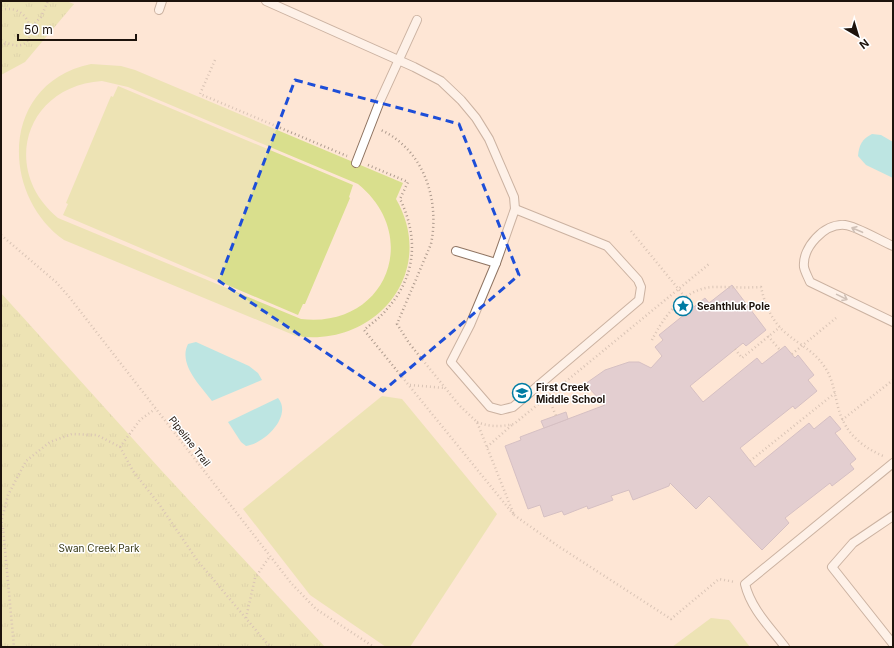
<svg xmlns="http://www.w3.org/2000/svg" width="894" height="648" font-family="Inter,sans-serif">
<style>
.park{fill:url(#park-tufts)}
.pitch{fill:#d9df8d;fill-rule:evenodd}
.water{fill:#6fe5f1}
.building{fill:#c4b1cb;stroke:#a592ac}
.lines{fill:none;stroke-linecap:round;stroke-linejoin:round}
.lane-casing{stroke:#8f7462;stroke-width:10}
.path{stroke:#ae9b8e;stroke-width:2.5;stroke-dasharray:1 3;stroke-linecap:butt}
.lane{stroke:#fff;stroke-width:8}
.oneway{stroke:#999592}
.marked{fill:none;stroke:#1d4ed8;stroke-width:3;stroke-dasharray:8 5;stroke-linejoin:round}
.labels{text-anchor:middle;stroke-width:3;stroke-linejoin:round;paint-order:stroke}
.poi-label{font-size:10px;font-weight:bold;fill:#1d130c;stroke:#fff;text-anchor:start}
.street-label{font-size:10px;fill:#1d130c;stroke:#fff}
.park-label{font-size:10px;fill:#363814;stroke:#fff}
</style>
<defs>
<pattern id="park-tufts" width="24" height="20" patternUnits="userSpaceOnUse"><rect width="24" height="20" fill="#d9df8d"/><path d="M3 7l-1-3M5 7V3M7 7l1-3M15 17l-1-3M17 17v-4M19 17l1-3" fill="none" stroke="#babe78"/></pattern>
</defs>
<rect width="100%" height="100%" fill="#fee6d5"/>
<g class="park">
<polygon points="1,1 66,1 74,4 25,62 1,75"/>
<polygon points="1,293 161,470 325,647 1,647"/>
</g>
<g class="pitch">
<path d="M91,64l30,2 14,4 268,113 -7,16c42,73 -20,149 -100,137l-232,-96c-64,-45 -64,-157 27,-176zM102,81l26,6 230,97c65,53 27,145 -57,135l-243,-101c-58,-48 -33,-132 44,-137z"/>
<polygon points="118,86 353,185 349,197 350,198 305,304 303,304 298,315 63,215 68,204 66,203 111,96 113,97"/>
<polygon points="382,396 402,399 497,514 410,647 386,647 310,595 243,509"/>
<polygon points="711,618 729,620 750,647 672,647"/>
</g>
<g class="water">
<path d="M872,134l9,1 12,7v36l-27,-13 -8,-9c1,-11 4,-17 14,-22z"/>
<path d="M196,342l53,24 9,7 4,7 -50,21c-12,-16 -34,-37 -24,-57z"/>
<path d="M278,398c15,18 -14,46 -32,48l-5,-4 -13,-20z"/>
</g>
<g class="building">
<polygon points="732,285 766,330 746,346 743,343 690,386 703,402 757,358 762,364 785,346 795,358 798,355 814,375 808,380 817,391 795,409 793,406 740,448 755,467 809,423 814,429 830,416 841,429 835,433 856,459 850,464 854,469 832,486 830,483 785,518 789,523 762,550 709,496 696,509 670,483 669,486 633,500 629,490 611,496 613,500 588,509 587,506 564,515 562,511 544,517 540,505 528,509 505,446 521,440 520,437 605,405 585,384 605,370 629,362 639,362 651,368 662,356 655,347 663,340 659,335 705,298 709,303"/>
<polygon points="566,412 568,419 544,428 541,421"/>
</g>
<g class="lines">
<g class="lane-casing">
<g id="lane">
<polyline points="266,1 414,67 441,81 461,100 476,118 489,139 514,197 515,209"/>
<polyline points="159,10 162,1"/>
<polyline points="356,163 380,101 417,20"/>
<polygon points="515,209 607,246 638,280 641,287 639,300 513,407 501,410 490,407 451,362 470,325 496,263"/>
<path d="M893,246c-12,-5 -37,-20 -48,-21 -21,-2 -43,23 -41,42 1,5 4,10 6,15l83,40"/>
<polyline points="456,251 496,263"/>
<polyline points="893,516 853,543 832,567 893,644"/>
<path d="M785,647c-15,-20 -34,-38 -40,-63l148,-121"/>
</g>
</g>
<g class="path">
<path d="M1,10c36,-10 42,54 0,30"/>
<polyline points="32,26 41,17 48,1"/>
<polyline points="1,47 6,43"/>
<polyline points="215,60 200,94 347,156"/>
<path d="M368,165l40,17 -8,17c19,39 16,77 -13,110 -6,8 -15,14 -23,21l150,185 -37,-93 -18,-17 -50,-62 -12,-19 34,-80c9,-44 -7,-94 -50,-114"/>
<polyline points="631,231 685,297"/>
<polyline points="1,235 56,282 70,298 291,583 316,609 374,647"/>
<polyline points="768,336 780,350"/>
<path d="M652,340c12,-24 33,-53 63,-53 16,0 30,1 46,0 4,18 11,35 26,47 14,12 26,16 37,32 8,11 10,24 13,37 6,27 21,42 46,53"/>
<polyline points="735,349 742,358 780,327"/>
<polyline points="792,354 836,318"/>
<polyline points="410,385 445,388"/>
<polyline points="548,396 556,416"/>
<polyline points="842,420 893,380"/>
<path d="M477,422c13,5 23,5 37,2l195,-160"/>
<polyline points="120,447 140,420 155,409"/>
<polyline points="487,447 513,424"/>
<polyline points="750,461 835,393"/>
<polyline points="514,515 558,546 671,619 719,579 735,582"/>
<polyline points="3,528 14,647"/>
<polyline points="1,535 2,519 8,495 26,461 50,442 72,434 97,435 120,447 133,471 159,504 197,560 270,647"/>
<polyline points="246,618 255,578 270,556"/>
</g>
<use href="#lane" class="lane"/>
</g>
<defs><path id="oneway-shaft" d="M-6 0H5M1.5-3L5.5 0L1.5 3" fill="none" stroke-width="1.6" stroke-linecap="round" stroke-linejoin="round"/></defs>
<g class="oneway">
<use href="#oneway-shaft" transform="translate(857 230) rotate(-157)"/>
<use href="#oneway-shaft" transform="translate(842 297) rotate(26)"/>
</g>
<path d="M0 0H894V648H0ZM295,80l164,44 60,151 -136,116 -164,-110z" fill="#fee6d5" fill-opacity=".55" fill-rule="evenodd"/>
<path class="marked" d="M295,80l164,44 60,151 -136,116 -164,-110z"/>
<defs>
<g id="sight-ring" transform="scale(1)"><circle r="9.5" fill="#fff" stroke="#017ca3" stroke-width="1.5"/><path d="M0-6L1.8-2.2L6-1.7L2.9 1.2L3.7 5.4L0 3.3L-3.7 5.4L-2.9 1.2L-6-1.7L-1.8-2.2Z" fill="#017ca3"/></g>
<g id="school-ring" transform="scale(1)"><circle r="9.5" fill="#fff" stroke="#017ca3" stroke-width="1.5"/><path d="M0-5L7-2L0 1L-7-2ZM-4 1L0 2.5L4 1V4Q0 6-4 4Z" fill="#017ca3"/></g>
</defs>
<g fill-rule="evenodd">
<use href="#sight-ring" x="683" y="306"/>
<use href="#school-ring" x="522" y="393"/>
</g>
<g class="labels">
<g class="poi-label">
<text x="697" y="310">Seahthluk Pole</text>
<text x="536" y="391">First Creek<tspan x="536" dy="12">Middle School</tspan></text>
</g>
<g class="street-label">
<text transform="translate(190 441) rotate(52)" y="4">Pipeline Trail</text>
</g>
<g class="park-label">
<text x="99" y="552">Swan Creek Park</text>
</g>
</g>
<rect width="894" height="648" fill="none" stroke="#1d130c" stroke-width="4"/>
<g transform="translate(858 36) rotate(142)" stroke="#ffffff" stroke-width="3" paint-order="stroke">
<path d="M0-3L7 15L0 10L-7 15Z" fill="#1d130c"/>
<text y="-6" font-size="11" font-weight="bold" text-anchor="middle" fill="#1d130c">N</text>
</g>
<path d="M18 34v6h118v-6" fill="none" stroke="#1d130c" stroke-width="2"/>
<text x="24" y="34" font-size="12" fill="#1d130c" stroke="#ffffff" stroke-width="3" paint-order="stroke">50 m</text>
</svg>
